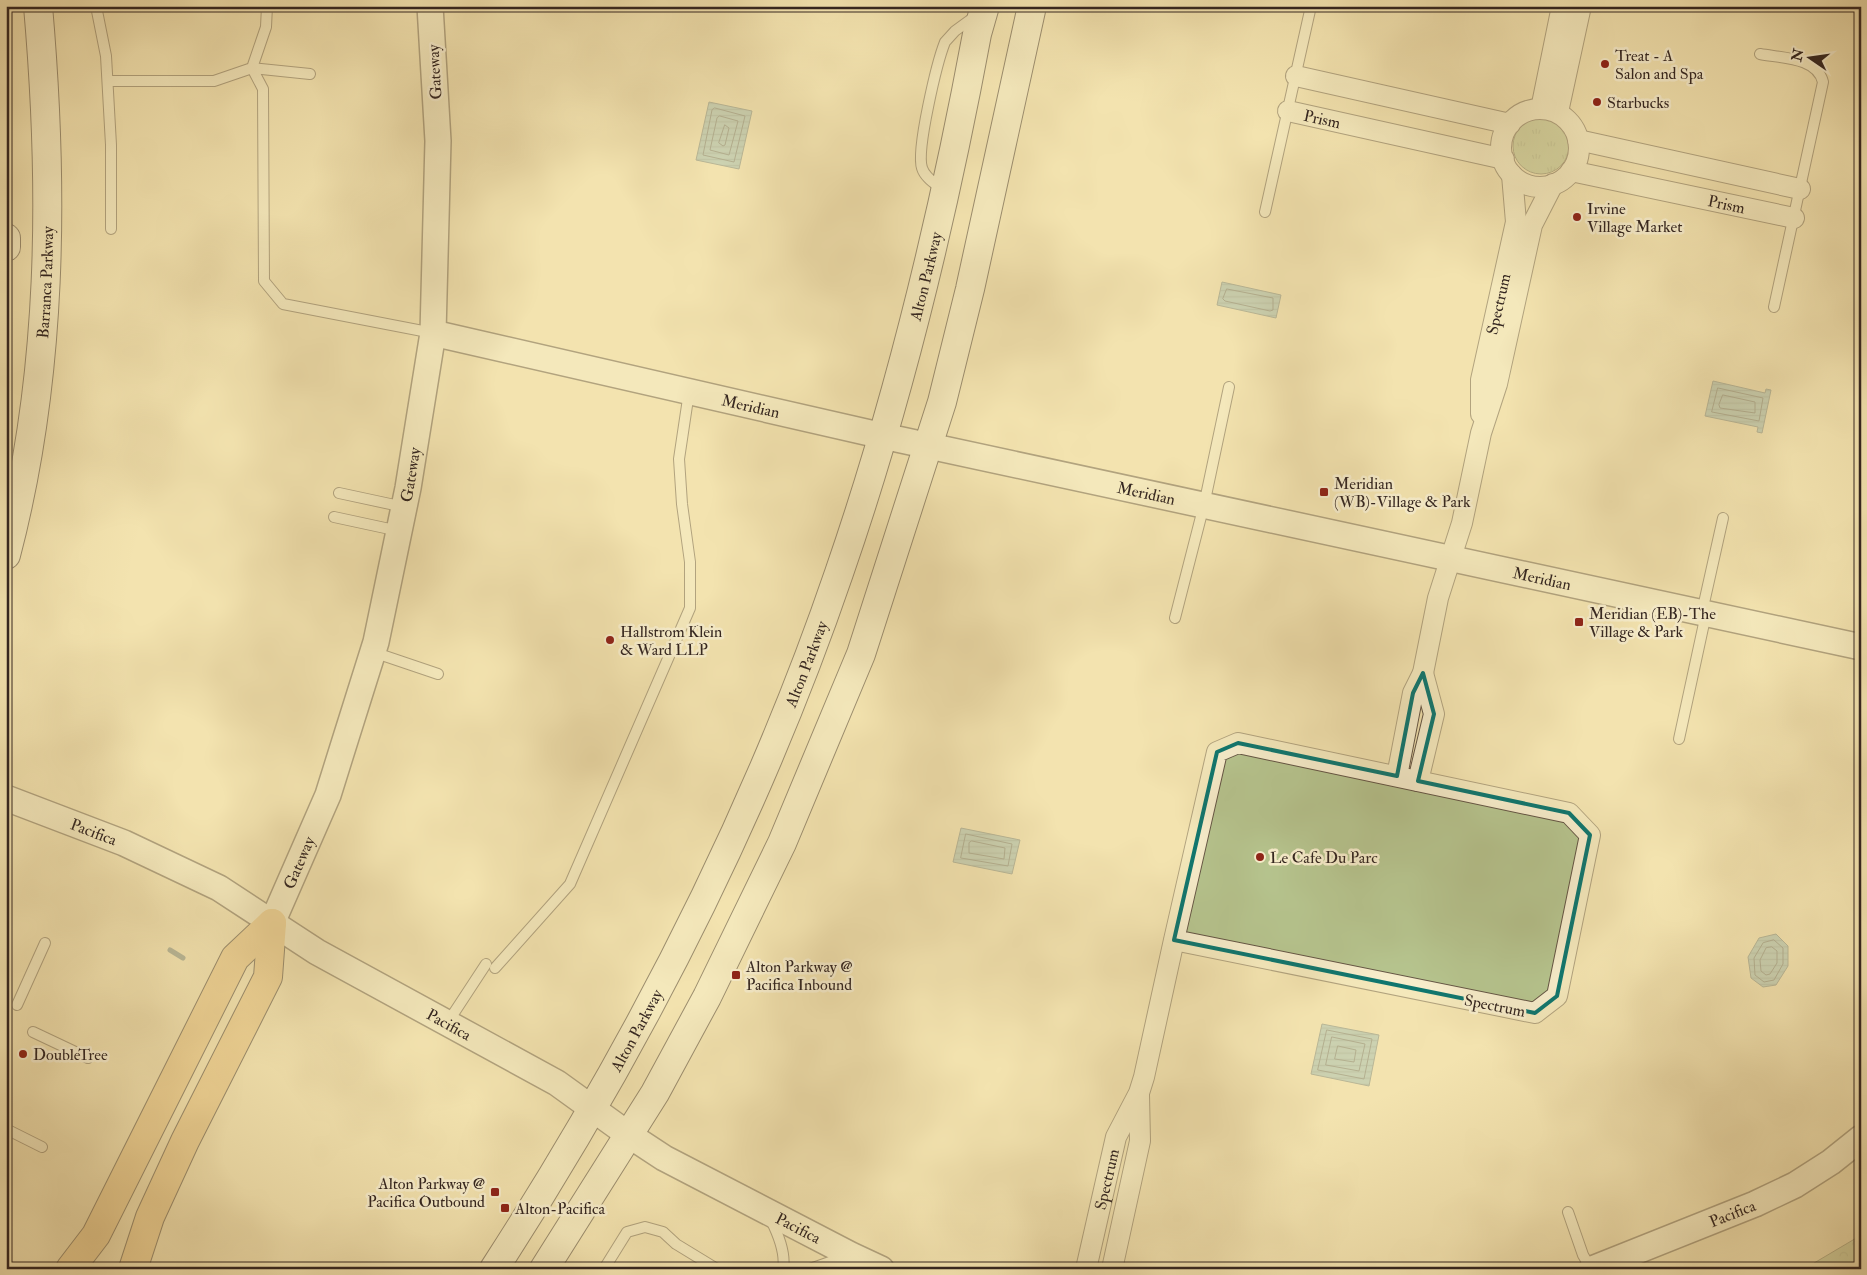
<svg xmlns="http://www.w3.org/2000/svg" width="1867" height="1275" font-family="'IM FELL Double Pica',serif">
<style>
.grass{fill:url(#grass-tufts);stroke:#757557}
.forest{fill:url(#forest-crowns);stroke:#757557}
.park{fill:#b6c48e;stroke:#757557}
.water{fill:url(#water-rules);stroke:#748079}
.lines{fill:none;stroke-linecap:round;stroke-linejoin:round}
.shore{stroke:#69716a;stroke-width:1}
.stream{stroke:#748079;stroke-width:5}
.service-casing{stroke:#645544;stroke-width:12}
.minor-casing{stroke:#645544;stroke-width:22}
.tertiary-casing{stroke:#645544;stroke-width:28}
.secondary-casing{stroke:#342620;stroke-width:30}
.motorway-casing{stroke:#342620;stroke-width:30}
.service{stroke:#f7edcb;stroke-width:10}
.minor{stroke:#f7edcb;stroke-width:20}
.tertiary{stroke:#f7edcb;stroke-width:25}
.secondary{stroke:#f7edcb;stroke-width:28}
.motorway{stroke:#eac278;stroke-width:28}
.marked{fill:none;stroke:#0f766e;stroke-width:4;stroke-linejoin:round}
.poi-dot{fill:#8f2418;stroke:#f7edcb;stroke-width:2}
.labels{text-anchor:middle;stroke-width:5;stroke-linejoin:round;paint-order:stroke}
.poi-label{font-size:16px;fill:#342620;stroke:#f7edcb;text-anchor:start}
.street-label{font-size:16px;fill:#342620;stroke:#f7edcb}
</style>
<defs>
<pattern id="grass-tufts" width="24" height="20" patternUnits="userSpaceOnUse" patternTransform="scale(1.25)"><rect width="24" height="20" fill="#b6c48e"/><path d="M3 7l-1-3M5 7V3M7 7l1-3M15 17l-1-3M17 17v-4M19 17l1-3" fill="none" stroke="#9da87a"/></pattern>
<pattern id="forest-crowns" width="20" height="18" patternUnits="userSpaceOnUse" patternTransform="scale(1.25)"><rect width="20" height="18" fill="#b6c48e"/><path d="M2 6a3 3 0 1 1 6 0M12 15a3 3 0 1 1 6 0" fill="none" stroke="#9da87a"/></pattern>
<pattern id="water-rules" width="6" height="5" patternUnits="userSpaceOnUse" patternTransform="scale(1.25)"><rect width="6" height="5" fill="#9ebcb4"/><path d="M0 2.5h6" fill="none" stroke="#89a19a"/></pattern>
</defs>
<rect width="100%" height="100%" fill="#f3e3af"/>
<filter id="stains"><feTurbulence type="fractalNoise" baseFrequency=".004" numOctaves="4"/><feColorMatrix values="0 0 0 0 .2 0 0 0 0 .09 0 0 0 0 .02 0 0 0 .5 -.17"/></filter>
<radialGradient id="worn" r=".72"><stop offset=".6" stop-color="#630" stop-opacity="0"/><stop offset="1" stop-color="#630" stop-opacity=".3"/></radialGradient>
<circle class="grass" cx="1541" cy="146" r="28"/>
<polygon class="forest" points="1861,1235 1861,1269 1804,1269 1858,1237"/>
<polygon class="park" points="1238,743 1569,813 1590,835 1557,996 1535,1013 1174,940 1217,752"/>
<g class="water">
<polygon points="709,102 752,111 739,169 696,160"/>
<polygon points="1222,282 1281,295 1276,318 1217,305"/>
<polygon points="1713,381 1765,393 1766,389 1771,390 1762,433 1757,432 1758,427 1705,416"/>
<polygon points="961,828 1020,840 1012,874 953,862"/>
<polygon points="1776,934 1788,946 1788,966 1776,985 1763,987 1751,978 1748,957 1759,938"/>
<polygon points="1322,1024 1379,1035 1369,1086 1311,1074"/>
</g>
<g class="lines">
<g class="shore">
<polygon points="715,108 745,116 734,162 703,155 712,110"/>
<polygon points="720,116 738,121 729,155 710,150 717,118"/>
<polygon points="725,125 729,128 725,145 723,146 719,143"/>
<polygon points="1227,289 1273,298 1273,310 1270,311 1225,301 1223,299"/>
<polygon points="1718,388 1763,398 1759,421 1712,412"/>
<polygon points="1723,395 1755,402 1755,413 1720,408 1719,405"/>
<polygon points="966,834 1012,844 1008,866 961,858"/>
<polygon points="972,841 1005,848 1004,859 969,853 969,843"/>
<polygon points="1774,940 1783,948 1783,964 1774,980 1764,982 1755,975 1754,958 1763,943"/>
<polygon points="1772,947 1777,951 1777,963 1770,974 1766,975 1761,971 1760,960 1766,948"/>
<polygon points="1327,1030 1372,1039 1364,1079 1318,1070"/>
<polygon points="1332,1037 1365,1044 1359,1071 1326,1065"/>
<polygon points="1338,1046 1356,1050 1354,1062 1335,1059"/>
</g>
<polyline class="stream" points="170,950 183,958"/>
<g class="service-casing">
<g id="service">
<polyline points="96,6 106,56 111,145 111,229"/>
<path d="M1760,54c21,4 57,3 63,28l-49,225"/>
<polyline points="252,68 263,89 264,281 283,304 433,333"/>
<polyline points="252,68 310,74"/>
<polyline points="108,81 214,81 252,68 266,27 267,6"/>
<path d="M943,190c-7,-6 -18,-12 -21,-22 -6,-18 15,-106 23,-126l10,-11 22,-16"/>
<polyline points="1265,212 1311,6"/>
<polyline points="339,493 404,507"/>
<polyline points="334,517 399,531"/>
<polyline points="1702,612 1723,518"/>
<polyline points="1175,618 1204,505 1229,387"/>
<polyline points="373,652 438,674"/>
<polyline points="1679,739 1706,614"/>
<polyline points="495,968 570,884 690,608 690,562 682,504 679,459 689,392"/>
<polyline points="17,1005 45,943"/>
<polyline points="448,1022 486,964"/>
<polyline points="33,1032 88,1058"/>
<polyline points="6,1129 42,1147"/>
<polyline points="1568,1212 1583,1255 1591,1269"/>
<path d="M771,1220c7,14 15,33 12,49"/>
<polyline points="604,1269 627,1232 645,1227 663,1232 676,1244 717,1269"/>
<polyline points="810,1269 847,1256"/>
</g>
</g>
<g class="minor-casing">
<g id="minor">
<polyline points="1296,76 1510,124"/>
<polyline points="1541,109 1562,6"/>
<circle cx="1540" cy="148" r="39"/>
<path id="s1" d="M1288,111l216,48"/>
<polyline points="1558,112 1581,6"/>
<polyline points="1578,140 1800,189"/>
<path id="s2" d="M1571,171l223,47"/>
<path id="s3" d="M1481,414v-34l35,-158 -4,-47"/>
<polyline points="1397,776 1413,693 1423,673 1438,598 1462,523 1481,433 1497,384 1532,225 1553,184"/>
<polyline points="1418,781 1434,714 1423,673"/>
<path id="s4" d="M1086,1269l30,-132 23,-44 5,-16 30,-137 43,-188 21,-9 331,70 21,22 -33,161 -22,17 -361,-73"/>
<polyline points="1112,1269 1140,1141 1139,1095"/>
</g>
</g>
<g class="tertiary-casing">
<g id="tertiary">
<path id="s5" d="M433,333l450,103 978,211"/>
<path id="s6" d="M6,798l118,45 95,45 98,64 240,131 72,52 35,23 187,97 30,14"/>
<path id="s7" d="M272,923l56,-128 15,-48 33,-105 32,-154 25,-155 5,-192 -8,-135"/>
<path id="s8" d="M1592,1269l163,-65 40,-19 36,-23 30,-24"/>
</g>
</g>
<g class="secondary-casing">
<g id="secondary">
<polyline points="6,238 6,247"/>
<path id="s9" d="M6,555c47,-179 48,-366 32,-549"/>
<path id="s10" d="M494,1269c141,-218 261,-450 345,-696 61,-176 104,-356 138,-539l8,-28"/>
<polyline points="544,1269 655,1093 707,997 782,843 861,654 942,402 970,289 1032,6"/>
</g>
</g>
<g class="motorway-casing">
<g id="motorway">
<polyline points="70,1269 96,1235 235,958 272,923"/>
<polyline points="133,1269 150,1217 185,1141 268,977 272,923"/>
</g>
</g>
<use href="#service" class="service"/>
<use href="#minor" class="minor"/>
<use href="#tertiary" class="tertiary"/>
<use href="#secondary" class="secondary"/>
<use href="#motorway" class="motorway"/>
</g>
<path d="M0 0H1867V1275H0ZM1423,673l11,41 -16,67 151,32 21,22 -33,161 -22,17 -361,-73 43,-188 21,-9 159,33 16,-83z" fill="#f3e3af" fill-opacity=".55" fill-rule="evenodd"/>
<path class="marked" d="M1423,673l11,41 -16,67 151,32 21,22 -33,161 -22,17 -361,-73 43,-188 21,-9 159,33 16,-83z"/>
<g class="poi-dot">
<circle cx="1605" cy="64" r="5"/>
<circle cx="1597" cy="102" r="5"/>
<circle cx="1577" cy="217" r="5"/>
<rect x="1319" y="487" width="10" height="10" rx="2.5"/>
<rect x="1574" y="617" width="10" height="10" rx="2.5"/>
<circle cx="610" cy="640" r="5"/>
<circle cx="1260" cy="857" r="5"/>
<rect x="731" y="970" width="10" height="10" rx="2.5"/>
<circle cx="23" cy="1054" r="5"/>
<rect x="490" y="1187" width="10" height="10" rx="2.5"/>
<rect x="500" y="1203" width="10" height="10" rx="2.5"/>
</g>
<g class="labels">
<g class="poi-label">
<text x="1615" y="61">Treat - A<tspan x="1615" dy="18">Salon and Spa</tspan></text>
<text x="1607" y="108">Starbucks</text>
<text x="1587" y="214">Irvine<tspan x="1587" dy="18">Village Market</tspan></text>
<text x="1334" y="489">Meridian<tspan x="1334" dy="18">(WB)-Village &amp; Park</tspan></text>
<text x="1589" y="619">Meridian (EB)-The<tspan x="1589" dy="18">Village &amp; Park</tspan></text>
<text x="620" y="637">Hallstrom Klein<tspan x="620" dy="18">&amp; Ward LLP</tspan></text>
<text x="1270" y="863">Le Cafe Du Parc</text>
<text x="746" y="972">Alton Parkway @<tspan x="746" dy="18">Pacifica Inbound</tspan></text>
<text x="33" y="1060">DoubleTree</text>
<text x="485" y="1189" text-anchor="end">Alton Parkway @<tspan x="485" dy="18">Pacifica Outbound</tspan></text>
<text x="515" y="1214">Alton-Pacifica</text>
</g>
<g class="street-label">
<text transform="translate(434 72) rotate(-93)" y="6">Gateway</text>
<text dy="6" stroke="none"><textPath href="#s1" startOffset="35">Prism</textPath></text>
<text dy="6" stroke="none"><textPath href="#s2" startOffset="159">Prism</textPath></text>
<text dy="6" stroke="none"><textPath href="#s10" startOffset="1088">Alton Parkway</textPath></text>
<text dy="6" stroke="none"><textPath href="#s9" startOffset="276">Barranca Parkway</textPath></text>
<text dy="6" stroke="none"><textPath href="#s3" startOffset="112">Spectrum</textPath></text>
<text dy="6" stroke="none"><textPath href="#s5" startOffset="326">Meridian</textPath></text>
<text dy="6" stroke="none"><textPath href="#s7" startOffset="471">Gateway</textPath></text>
<text dy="6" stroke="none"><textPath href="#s5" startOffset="731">Meridian</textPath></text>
<text dy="6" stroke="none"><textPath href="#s5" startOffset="1136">Meridian</textPath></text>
<text dy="6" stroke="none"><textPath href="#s10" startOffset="682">Alton Parkway</textPath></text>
<text dy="6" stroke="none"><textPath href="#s6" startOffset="94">Pacifica</textPath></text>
<text dy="6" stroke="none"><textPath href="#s7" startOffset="66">Gateway</textPath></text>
<text transform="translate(1495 1005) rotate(11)" y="6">Spectrum</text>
<text dy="6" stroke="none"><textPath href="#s6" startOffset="499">Pacifica</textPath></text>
<text dy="6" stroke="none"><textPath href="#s10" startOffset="278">Alton Parkway</textPath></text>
<text dy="6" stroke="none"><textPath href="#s4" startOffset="92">Spectrum</textPath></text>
<text dy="6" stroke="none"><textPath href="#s8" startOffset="151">Pacifica</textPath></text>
<text dy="6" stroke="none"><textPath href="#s6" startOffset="904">Pacifica</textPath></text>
</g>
</g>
<rect width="1867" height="1275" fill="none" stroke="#f3e3af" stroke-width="25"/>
<rect x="8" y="8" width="1852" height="1260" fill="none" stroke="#342620" stroke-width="2.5"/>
<rect x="12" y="12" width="1842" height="1250" fill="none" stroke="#342620"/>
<g transform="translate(1810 58) rotate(283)" stroke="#f7edcb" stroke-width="4" paint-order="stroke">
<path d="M0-4L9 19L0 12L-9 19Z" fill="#342620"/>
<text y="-8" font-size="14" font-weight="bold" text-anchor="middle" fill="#342620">N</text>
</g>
<rect width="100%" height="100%" filter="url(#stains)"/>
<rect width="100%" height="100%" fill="url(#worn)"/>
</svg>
